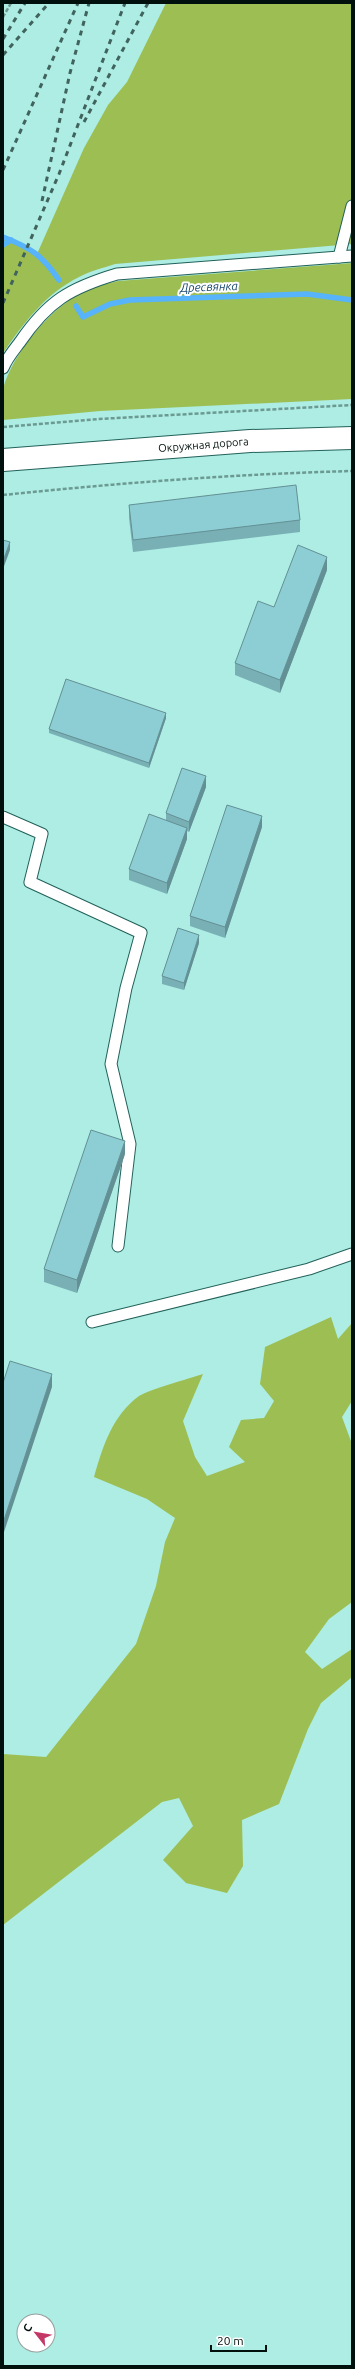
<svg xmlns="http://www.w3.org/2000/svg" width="355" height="2369" font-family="Ubuntu,sans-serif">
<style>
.green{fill:#9cbe52}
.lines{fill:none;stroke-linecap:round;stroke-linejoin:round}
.stream{stroke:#57b4fa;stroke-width:5.5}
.lane-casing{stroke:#22615a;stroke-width:13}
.secondary-casing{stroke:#22615a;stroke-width:24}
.path{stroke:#6c9a93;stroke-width:2.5;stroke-dasharray:4 2;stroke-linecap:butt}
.lane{stroke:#fff;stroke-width:11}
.secondary{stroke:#fff;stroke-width:22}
.rail{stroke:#41635e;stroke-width:3;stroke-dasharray:5 5;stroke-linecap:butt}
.wall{fill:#79b0b6}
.shaded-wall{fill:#639094}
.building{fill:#8dcdd4;stroke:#639094}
.labels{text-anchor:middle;stroke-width:4;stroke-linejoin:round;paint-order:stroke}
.street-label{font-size:11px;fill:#00100d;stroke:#fff}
.water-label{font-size:12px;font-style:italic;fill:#194a6e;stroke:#fff}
</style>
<rect width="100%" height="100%" fill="#adede3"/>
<g class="green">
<path d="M166,3h186v241l-237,20c-12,4 -25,7 -36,13 -34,17 -55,46 -76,76v-116l34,17 47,-106 24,-43 19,-23z"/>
<path d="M352,263v136l-252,12 -97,9c0,-10 -2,-22 0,-31 10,-37 50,-84 85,-100 9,-4 20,-5 30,-8z"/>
<path d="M331,1317l7,22 14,-16v78l-10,16 10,27v158l-23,17 -24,33 17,17 30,-20v28l-31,26 -13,26 -29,75 -37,16 1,46 -16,27 -41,-10 -23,-23 30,-34 -14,-28 -17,4 -159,123v-171l43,3 90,-113 20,-58 9,-44 10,-24 -28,-19 -53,-22c9,-31 18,-61 45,-81 12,-7 49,-17 64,-22l-20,47 12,36 12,19 38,-14 -16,-15 12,-27 23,-2 10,-17 -14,-17 5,-37z"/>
</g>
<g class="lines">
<g class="stream">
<path d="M3,237c28,11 39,18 56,43"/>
<polyline points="3,245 11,240"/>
<polyline points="76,306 83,317 110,304 130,300 307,294 352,300"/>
</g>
<g class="lane-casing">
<g id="lane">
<polyline points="339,257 352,206"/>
<path d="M3,368c4,-10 11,-18 17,-26 28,-41 50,-54 97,-68l235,-18"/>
<polyline points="3,817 42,834 30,882 141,933 126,988 111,1064 130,1144 118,1246"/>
<polyline points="92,1322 309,1269 352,1254"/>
</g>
</g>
<g class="secondary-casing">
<g id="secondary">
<path id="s1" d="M3,460l247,-19 102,-3"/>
</g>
</g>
<g class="path">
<polyline points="3,17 11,3"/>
<polyline points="3,427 99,419 352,405"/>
<path d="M3,495c116,-12 233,-21 349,-24"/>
</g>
<use href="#lane" class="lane"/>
<use href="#secondary" class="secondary"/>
<g class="rail">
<polyline points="3,39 25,3"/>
<polyline points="3,55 49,3"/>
<polyline points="84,122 148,3"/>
<polyline points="3,170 78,3"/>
<polyline points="42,201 70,73 89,3"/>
<polyline points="3,303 59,174 125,3"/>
</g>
</g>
<g class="wall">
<polygon points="129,505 300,520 300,532 133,552 129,518"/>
<polygon points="327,570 280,693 235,675 235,663 274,607"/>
<polygon points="166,718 149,768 49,733 49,729"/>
<polygon points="206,787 189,832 187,831 187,839 167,894 129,880 129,869 166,820 166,813"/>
<polygon points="262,827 225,938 190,926 190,916"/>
<polygon points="199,943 184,990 162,984 162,976"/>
<polygon points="125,1154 77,1293 44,1282 44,1269"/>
</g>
<g class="shaded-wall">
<polygon points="10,542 10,550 3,569 3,561"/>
<polygon points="327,557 327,570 280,693 280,680"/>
<polygon points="166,713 166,718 149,768 149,763"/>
<polygon points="206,776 206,787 189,832 189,822"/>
<polygon points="262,816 262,827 225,938 225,927"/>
<polygon points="187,828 187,839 167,894 167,883"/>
<polygon points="199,935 199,943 184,990 184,983"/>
<polygon points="125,1141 125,1154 77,1293 77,1280"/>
<polygon points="52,1374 52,1387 3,1535 3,1523"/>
</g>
<g class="building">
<polygon points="296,485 300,520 133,540 129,505"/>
<polygon points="3,540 10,542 3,561"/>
<polygon points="298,545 327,557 280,680 235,663 258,601 274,607"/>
<polygon points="66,679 166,713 149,763 49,729"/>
<polygon points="182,768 206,776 189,822 166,813"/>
<polygon points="227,805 262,816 225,927 190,916"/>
<polygon points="149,814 187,828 167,883 129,869"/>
<polygon points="178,928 199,935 184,983 162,976"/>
<polygon points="91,1130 125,1141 77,1280 44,1269"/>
<polygon points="10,1361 52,1374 3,1523 3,1383"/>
</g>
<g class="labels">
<g class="street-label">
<text dy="4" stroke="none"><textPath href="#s1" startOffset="201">Окружная дорога</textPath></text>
</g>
<g class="water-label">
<text transform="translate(209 287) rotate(-2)" y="4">Дресвянка</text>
</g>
</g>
<rect width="355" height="2369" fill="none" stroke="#00100d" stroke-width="8"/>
<g transform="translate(36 2333) rotate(301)"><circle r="19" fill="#ffffff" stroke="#999f9e"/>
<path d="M0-3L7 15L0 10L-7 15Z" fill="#c43868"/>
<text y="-6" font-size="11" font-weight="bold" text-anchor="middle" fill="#00100d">С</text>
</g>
<path d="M211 2345v6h55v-6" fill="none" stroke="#00100d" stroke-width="2"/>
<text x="217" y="2345" font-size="12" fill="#00100d" stroke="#ffffff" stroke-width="3" paint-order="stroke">20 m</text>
</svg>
